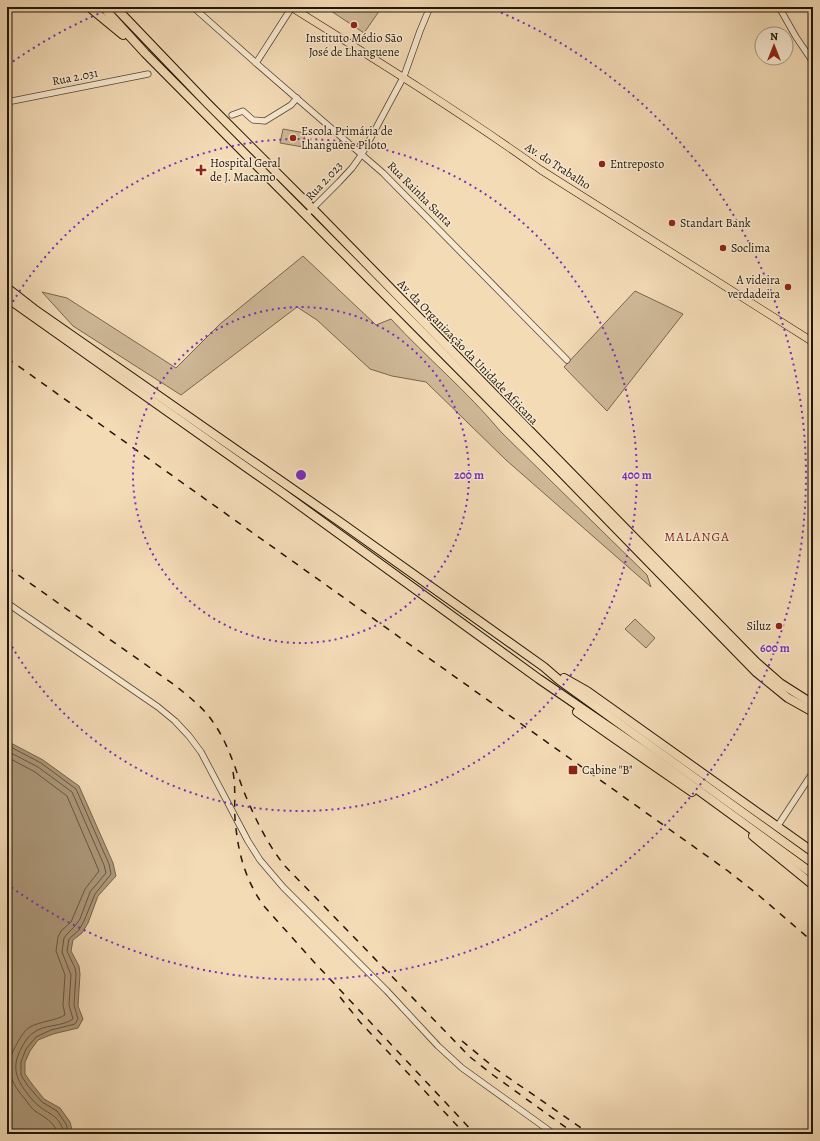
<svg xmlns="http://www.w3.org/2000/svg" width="820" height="1141" font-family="Alegreya,serif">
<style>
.green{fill:#cfb998;stroke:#78674f}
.water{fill:#ac987a;stroke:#74644c}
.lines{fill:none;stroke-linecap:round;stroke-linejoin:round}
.shore{stroke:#665640;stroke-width:1}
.minor-casing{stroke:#564632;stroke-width:7}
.major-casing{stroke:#211506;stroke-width:8}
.highway-casing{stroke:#211506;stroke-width:10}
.minor{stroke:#f7e8d0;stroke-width:5.5}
.major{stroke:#f3dbb6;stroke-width:7}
.highway{stroke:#f3dbb6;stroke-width:8}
.rail{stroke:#211506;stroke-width:1.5;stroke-dasharray:7 7;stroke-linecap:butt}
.ring{fill:none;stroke:#7b2cbf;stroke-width:2;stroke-dasharray:2 4}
.poi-dot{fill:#8f2418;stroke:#f7e8d0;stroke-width:1.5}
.labels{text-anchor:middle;stroke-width:3;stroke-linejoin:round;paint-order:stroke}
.poi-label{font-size:12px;fill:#211506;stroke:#f7e8d0;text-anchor:start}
.street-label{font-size:12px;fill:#211506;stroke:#f7e8d0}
.neighbourhood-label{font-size:13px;letter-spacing:1px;fill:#7a1f14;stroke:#f7e8d0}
.centre{fill:#7b2cbf;stroke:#f7e8d0;stroke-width:2}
.ring-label{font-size:12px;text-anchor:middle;font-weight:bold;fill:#7b2cbf;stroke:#f7e8d0;stroke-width:3;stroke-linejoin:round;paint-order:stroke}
</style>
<rect width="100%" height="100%" fill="#f3dbb6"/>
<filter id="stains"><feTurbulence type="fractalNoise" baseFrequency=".005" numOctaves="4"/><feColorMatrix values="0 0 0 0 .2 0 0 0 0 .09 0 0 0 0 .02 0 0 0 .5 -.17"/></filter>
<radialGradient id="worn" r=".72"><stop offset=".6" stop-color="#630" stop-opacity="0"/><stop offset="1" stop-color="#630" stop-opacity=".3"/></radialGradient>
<g class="green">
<polygon points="325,7 382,7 364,33"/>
<polygon points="283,129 305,133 303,147 280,143"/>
<path d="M303,256l73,69 15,-6c36,39 76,72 110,113l146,143 4,12 -145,-127 -80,-78 -34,-6 -22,-7 -53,-49 -20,-13 -116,88 -108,-69 -31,-34 25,6 109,70 44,-44z"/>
<polygon points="635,291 683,314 607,411 564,367"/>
<polygon points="635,619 655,638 646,648 625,629"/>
</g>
<polygon class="water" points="7,741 43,760 79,786 113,863 116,876 98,896 88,923 82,933 73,940 71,951 79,966 80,974 78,1006 83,1019 78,1028 53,1034 38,1040 30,1051 25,1062 25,1074 32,1084 44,1099 60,1108 70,1122 73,1134 7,1134"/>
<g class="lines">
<g class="shore">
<polyline points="7,745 41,763 76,789 109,864 111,874 95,894 84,921 79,930 69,939 67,951 75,968 76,974 74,1005 78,1019 75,1024 51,1030 36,1037 26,1049 21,1062 21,1075 28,1086 42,1102 57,1111 66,1124 69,1134"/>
<path d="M7,751l31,16 34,25 32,73 2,8 -16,19 -10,27 -5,7 -8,8 -3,4 -2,14 9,23 -2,30 4,14c-11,8 -29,5 -40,14 -6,4 -11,13 -14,20 -8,18 0,30 11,44 3,3 5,6 9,9 12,10 21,9 25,28"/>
<path d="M7,757l28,15 32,24 32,75 -14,18 -14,33 -10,9 -3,6 -2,14 9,24 -2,30 2,10c-10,6 -24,6 -35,12 -7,4 -12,15 -16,22 -9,20 -3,34 11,50 3,4 6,9 10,12 10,7 19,10 23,23"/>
</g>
<g class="minor-casing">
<g id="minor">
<polyline points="193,7 256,63 383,173 567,360"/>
<polyline points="779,7 796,37 813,62"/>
<polyline points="256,63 292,7"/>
<polyline points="7,102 148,74"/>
<polyline points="232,115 243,111 253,120 265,121 291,105 297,98"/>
<polyline points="310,211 339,182 352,168 362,154 404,76 420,31 430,7"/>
<polyline points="7,603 158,707 175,721 189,736 201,752 248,841 260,860 283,887 387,991 438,1046 462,1068 554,1134"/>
<polyline points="777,827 813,772"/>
</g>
</g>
<g class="major-casing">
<path id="major" d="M291,7c85,53 169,105 250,163l272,172"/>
</g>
<g class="highway-casing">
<g id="highway">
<polyline points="89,7 123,35"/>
<polyline points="103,7 145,53 554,465 756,672 788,698 813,712"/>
<polyline points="115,7 206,102 313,209 756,662 780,683 813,704"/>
<polyline points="7,288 34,309 340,522 544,667 559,680 813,863"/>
<polyline points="7,298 280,491 539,679 653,757 813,874"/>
<polyline points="564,678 587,691 813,852"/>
<polyline points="577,712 611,736 692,792"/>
<polyline points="753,836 813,885"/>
</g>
</g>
<use href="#minor" class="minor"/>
<use href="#major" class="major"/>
<use href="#highway" class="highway"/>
<g class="rail">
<polyline points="7,358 728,871 756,893 813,942"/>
<path d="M7,567l169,119c13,11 28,22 37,36 15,21 22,46 31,70 11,26 23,52 41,74l185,191 23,18 82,59"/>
<path d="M233,772c3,16 1,31 2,47 3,33 9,58 28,86l51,57 161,172"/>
<polyline points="340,997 360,1022 465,1134"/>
<polyline points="462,1041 496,1069 590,1134"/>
</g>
</g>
<g class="ring">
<circle cx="301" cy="475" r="168"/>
<path d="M7 312A336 336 0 1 1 7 638"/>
<path d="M8 65A504 504 0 0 1 112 8M490 8A504 504 0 1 1 8 885"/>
</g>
<g class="poi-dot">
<circle cx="354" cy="25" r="4"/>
<circle cx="293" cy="138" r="4"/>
<circle cx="602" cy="164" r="4"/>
<path d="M199 164h4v4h4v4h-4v4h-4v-4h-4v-4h4z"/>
<circle cx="672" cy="223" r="4"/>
<circle cx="723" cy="248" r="4"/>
<circle cx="788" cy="287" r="4"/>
<circle cx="779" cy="626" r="4"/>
<rect x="568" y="765" width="10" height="10" rx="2"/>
</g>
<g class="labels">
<g class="poi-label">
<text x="354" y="42" text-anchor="middle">Instituto Médio São<tspan x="354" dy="14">José de Lhanguene</tspan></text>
<text x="301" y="135">Escola Primária de<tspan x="301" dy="14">Lhanguene Piloto</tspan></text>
<text x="210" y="167">Hospital Geral<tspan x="210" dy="14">de J. Macamo</tspan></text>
<text x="610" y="168">Entreposto</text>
<text x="680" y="227">Standart Bank</text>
<text x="731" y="252">Soclima</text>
<text x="780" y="284" text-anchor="end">A videira<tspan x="780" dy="14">verdadeira</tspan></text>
<text x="771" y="630" text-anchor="end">Siluz</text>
<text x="582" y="774">Cabine "B"</text>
</g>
<g class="street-label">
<text transform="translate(75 77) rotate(-11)" y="4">Rua 2.031</text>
<text transform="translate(558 166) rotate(33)" y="4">Av. do Trabalho</text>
<text transform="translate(324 181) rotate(-47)" y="4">Rua 2.023</text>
<text transform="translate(420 194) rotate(45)" y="4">Rua Rainha Santa</text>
<text transform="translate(468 352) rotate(46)" y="4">Av. da Organização da Unidade Africana</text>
</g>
<g class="neighbourhood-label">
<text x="697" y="541">MALANGA</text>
</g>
</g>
<circle cx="301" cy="475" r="6" class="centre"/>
<g class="ring-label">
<text x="469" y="479">200 m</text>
<text x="637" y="479">400 m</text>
<text x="775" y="652">600 m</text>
</g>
<rect width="820" height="1141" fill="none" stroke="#f3dbb6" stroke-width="24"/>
<rect x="8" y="8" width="804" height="1125" fill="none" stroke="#211506" stroke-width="2"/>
<rect x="12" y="12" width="796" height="1117" fill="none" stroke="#211506"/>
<g transform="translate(774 46)"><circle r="19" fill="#f7e8d0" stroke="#a1947f"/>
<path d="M0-3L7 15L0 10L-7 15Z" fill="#8f2418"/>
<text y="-6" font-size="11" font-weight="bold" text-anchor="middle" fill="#211506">N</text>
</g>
<rect width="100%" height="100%" filter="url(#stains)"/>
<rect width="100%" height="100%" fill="url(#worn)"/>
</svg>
